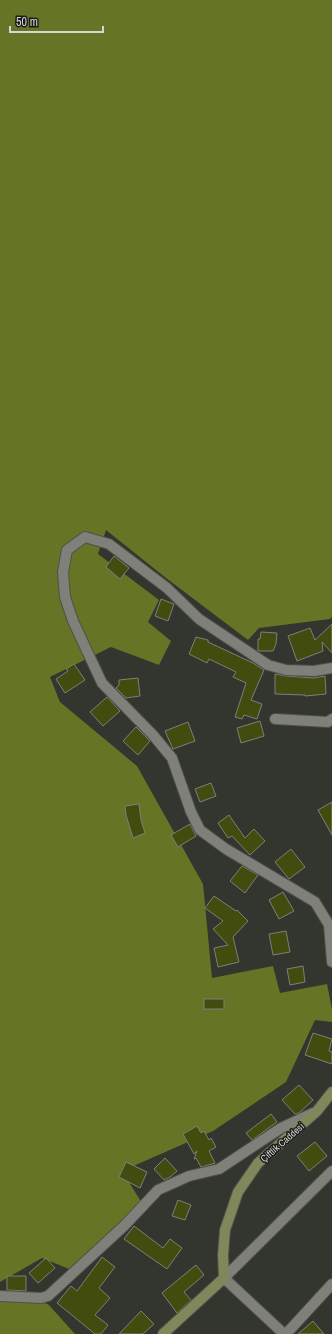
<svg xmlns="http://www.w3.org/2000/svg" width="332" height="1334" font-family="'Archivo Narrow',sans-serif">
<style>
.forest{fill:#657425}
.building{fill:#414c0e;stroke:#7e8079}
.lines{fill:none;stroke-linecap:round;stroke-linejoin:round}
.street-casing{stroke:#4f504c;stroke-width:12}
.secondary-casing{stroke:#4f504c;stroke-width:12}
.street{stroke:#7e8079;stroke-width:10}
.secondary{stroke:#7f875b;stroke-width:10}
.labels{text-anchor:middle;stroke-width:3;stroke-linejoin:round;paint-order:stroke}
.street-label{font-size:10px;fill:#d6d7d4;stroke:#1b1c19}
</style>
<rect width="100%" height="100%" fill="#33352f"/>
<g class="forest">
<polygon points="0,0 332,0 332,617 330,619 259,628 248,640 166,578 106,530 98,554 159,600 148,622 171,641 159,665 111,647 50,677 60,702 137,766 203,884 212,978 273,966 280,993 327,984 332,1009 332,1022 315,1020 286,1082 213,1131 122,1171 145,1208 74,1271 42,1258 0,1282"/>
<polygon points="0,1291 48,1304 75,1334 0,1334"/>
</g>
<g class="building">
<polygon points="114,556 129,568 120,579 106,567"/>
<polygon points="161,599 174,604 168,621 155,616"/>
<polygon points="332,624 332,653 322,642 323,651 297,661 288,636 310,628 315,640"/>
<polygon points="261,632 277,633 276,644 273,651 258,651 258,639 260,639"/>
<polygon points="196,637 208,640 208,642 253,663 264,670 251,700 262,704 257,719 244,715 242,719 235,717 246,683 233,677 236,672 209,659 207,663 189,654"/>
<polygon points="74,664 85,680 65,693 56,679 68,671 66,669"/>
<polygon points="275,674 286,676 314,678 325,676 326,694 305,696 305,695 275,694"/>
<polygon points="138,678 140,696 126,698 116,688 119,685 119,680"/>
<polygon points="107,697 120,711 103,726 90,712"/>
<polygon points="260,721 264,736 241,743 237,728"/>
<polygon points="188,722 195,741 173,749 165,731"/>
<polygon points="136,727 150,741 138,755 123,741"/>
<polygon points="211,783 216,796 200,802 195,789"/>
<polygon points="332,802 332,835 318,810"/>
<polygon points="139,804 141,820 145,833 133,838 126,815 125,806"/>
<polygon points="229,815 245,838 254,829 265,841 250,855 232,836 228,838 218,823"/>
<polygon points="190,824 196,836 178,847 171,835"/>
<polygon points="291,849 305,867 289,879 275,862"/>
<polygon points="242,866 258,875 245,893 230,881"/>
<polygon points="283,892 294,911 279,919 269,900"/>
<polygon points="214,896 236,911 237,910 248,921 233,937 239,962 218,967 214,948 228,945 213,929 223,921 205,908"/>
<polygon points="286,931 290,952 273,955 269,934"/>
<polygon points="303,966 305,982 290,985 287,969"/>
<rect x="204" y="999" width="20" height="10"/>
<polygon points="313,1033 332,1039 329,1051 332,1052 332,1064 305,1055"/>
<polygon points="299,1085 313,1100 299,1113 295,1114 282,1100"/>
<polygon points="271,1114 277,1122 252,1140 246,1133"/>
<polygon points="197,1126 201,1133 204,1131 209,1140 211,1138 216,1147 209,1151 215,1163 212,1164 201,1167 196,1158 194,1159 197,1151 194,1154 183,1134"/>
<polygon points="315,1142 327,1156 309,1171 297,1156"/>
<polygon points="165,1158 177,1171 170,1177 164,1180 154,1169"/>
<polygon points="126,1162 147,1172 140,1188 119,1177"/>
<polygon points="178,1200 191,1205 185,1220 172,1216"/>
<polygon points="134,1226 163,1248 170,1239 182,1248 167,1269 124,1239"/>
<polygon points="102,1257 115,1267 99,1288 110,1298 95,1315 108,1325 101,1334 95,1334 57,1303 71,1286 77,1291"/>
<polygon points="46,1258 55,1268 38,1283 29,1273"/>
<polygon points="196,1265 204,1275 184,1292 191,1300 177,1313 162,1293"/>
<polygon points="7,1276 26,1276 26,1291 7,1290"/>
<polygon points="141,1311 154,1324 143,1334 119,1334"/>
<polygon points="313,1321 324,1334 298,1334"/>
</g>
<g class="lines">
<g class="street-casing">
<g id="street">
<polyline points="332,668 314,671 286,670 268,665 199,619 167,588 109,544 85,537 67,550 63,572 65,597 73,621 102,683 153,735 172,758 191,812 200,830 226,849 315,902 329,925 332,962"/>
<polyline points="275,719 328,722 332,719"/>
<polyline points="0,1296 41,1298 48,1296 125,1225 158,1190 189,1176 219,1169 281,1128 313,1113"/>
<polyline points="284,1334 224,1278 332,1171"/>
<polyline points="286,1334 332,1284"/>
</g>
</g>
<g class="secondary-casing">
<polyline id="secondary" points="163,1334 224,1278 223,1255 225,1230 238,1192 258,1163 317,1111 332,1092"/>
</g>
<use href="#street" class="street"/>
<use href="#secondary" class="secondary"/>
</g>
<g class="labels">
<g class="street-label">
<text transform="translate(282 1142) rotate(-41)" y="4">Çiftlik Caddesi</text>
</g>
</g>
<path d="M10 26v6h93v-6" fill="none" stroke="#d6d7d4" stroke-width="2"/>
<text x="16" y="26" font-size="12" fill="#d6d7d4" stroke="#1b1c19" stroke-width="3" paint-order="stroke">50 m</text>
</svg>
